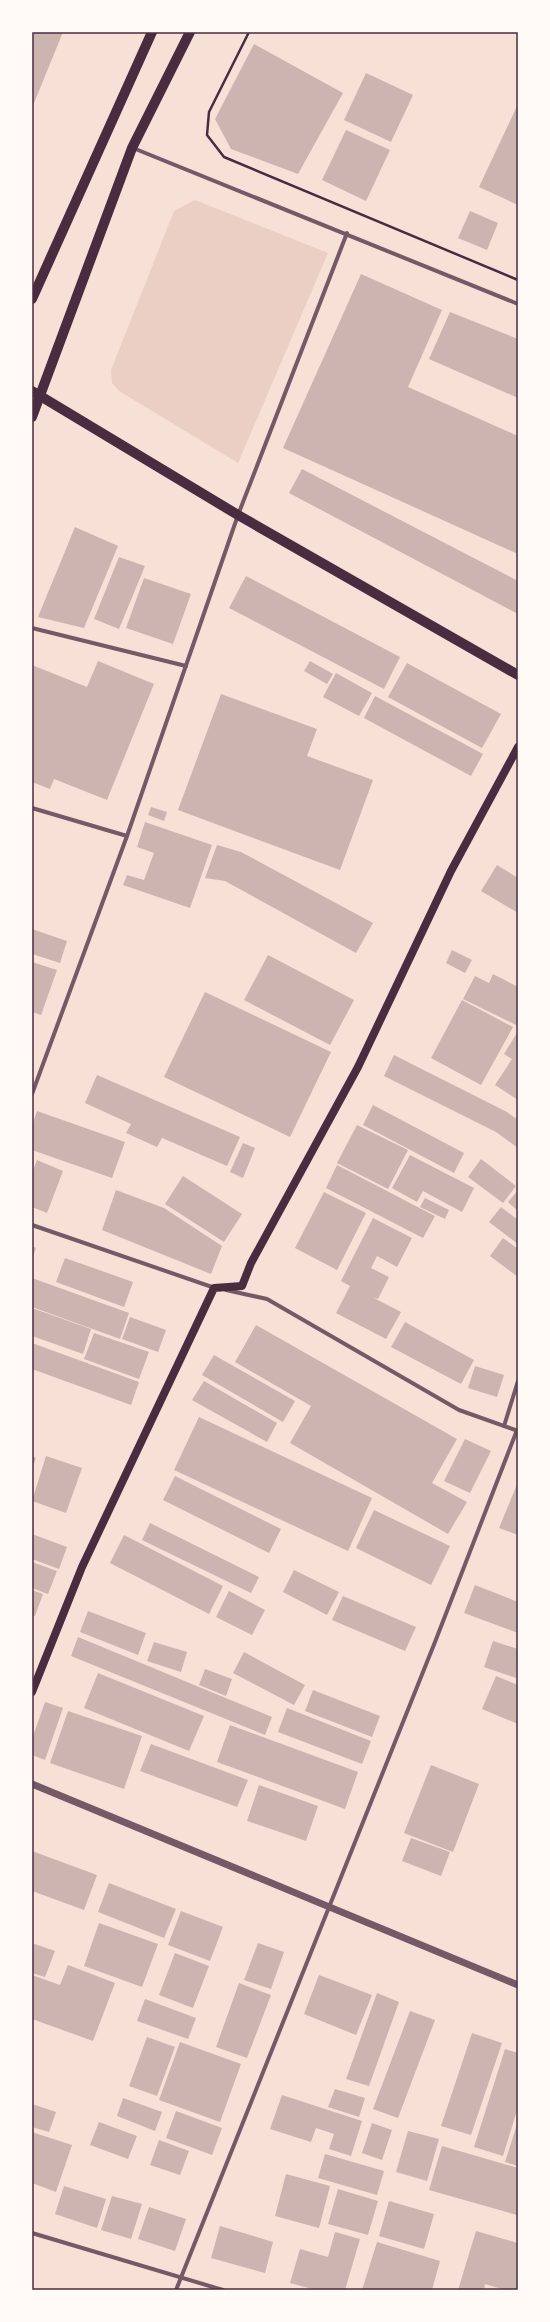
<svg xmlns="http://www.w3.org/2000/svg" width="550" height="2322" font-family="'Alegreya Sans',sans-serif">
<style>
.green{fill:#ebcfc5}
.building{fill:#ccb4b1}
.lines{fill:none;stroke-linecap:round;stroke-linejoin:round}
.path{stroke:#4a2c40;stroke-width:2.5}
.minor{stroke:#755966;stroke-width:4}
.tertiary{stroke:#755966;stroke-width:7}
.secondary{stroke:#4a2c40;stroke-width:8}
.primary{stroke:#4a2c40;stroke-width:10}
.neatline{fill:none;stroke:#4a2c40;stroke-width:1.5}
</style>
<rect width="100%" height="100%" fill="#f7e1d7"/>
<polygon class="green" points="195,200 328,253 238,463 119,391 112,383 111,370 174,211"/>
<g class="building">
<polygon points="32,32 63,32 32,108"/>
<polygon points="254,44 343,93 298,174 231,149 215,119"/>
<polygon points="366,73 413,95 391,142 344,120"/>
<polygon points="518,104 518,205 479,187"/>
<polygon points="346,130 390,150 366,201 322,180"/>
<polygon points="470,211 498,223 487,250 458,238"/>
<polygon points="361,274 442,310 408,387 518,436 518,554 283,448"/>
<polygon points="450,312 518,339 518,398 429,359"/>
<polygon points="302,469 518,581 518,614 289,493"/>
<polygon points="75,527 118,546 84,628 38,617"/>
<polygon points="119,557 145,566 119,629 94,619"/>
<polygon points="246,576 400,657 384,689 229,608"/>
<polygon points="144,578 191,594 173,644 126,628"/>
<polygon points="98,661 154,684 107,800 54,779 50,789 32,782 32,665 87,687"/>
<polygon points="310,661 333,674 327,684 304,671"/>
<polygon points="407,663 501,714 482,748 388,697"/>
<polygon points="336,673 372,693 359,716 323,697"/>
<polygon points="221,694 317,729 307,756 373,780 340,870 178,810"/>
<polygon points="375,696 483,754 471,776 364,718"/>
<polygon points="151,807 167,812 164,821 148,815"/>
<polygon points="145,822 212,845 190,908 123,885 127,875 144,880 154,853 137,847"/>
<polygon points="217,845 241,852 373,923 356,953 225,881 205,878"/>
<polygon points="497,865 518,878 518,913 481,891"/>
<polygon points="32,929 67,941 60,963 32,954"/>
<polygon points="452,950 472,960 465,973 446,963"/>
<polygon points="268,955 354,1000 330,1045 244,1000"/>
<polygon points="32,962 57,970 41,1015 32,1012"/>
<polygon points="493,974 518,987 518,1026 463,999 475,976 489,983"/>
<polygon points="205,992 331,1052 290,1137 164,1077"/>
<polygon points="462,1000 513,1027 481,1085 431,1058"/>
<polygon points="517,1033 518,1034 518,1100 495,1085 512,1059 504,1054"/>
<polygon points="394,1055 507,1112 518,1120 518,1148 496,1132 384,1076"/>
<polygon points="97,1075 240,1137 227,1166 162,1138 157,1147 126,1133 131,1124 85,1103"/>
<polygon points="373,1105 464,1153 454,1173 363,1125"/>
<polygon points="37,1111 125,1142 112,1178 32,1150 32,1126"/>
<polygon points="357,1125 408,1150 388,1189 337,1163"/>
<polygon points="243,1143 255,1148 243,1178 230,1172"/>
<polygon points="410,1155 474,1188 462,1212 423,1191 417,1202 392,1188"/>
<polygon points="481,1159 516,1186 503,1203 468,1177"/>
<polygon points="37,1160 63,1171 47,1213 32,1207 32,1173"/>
<polygon points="337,1165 435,1216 423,1238 326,1188"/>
<polygon points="183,1176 242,1214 224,1242 165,1204"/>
<polygon points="116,1190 164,1208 222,1246 211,1274 102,1230"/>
<polygon points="518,1190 518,1211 508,1202"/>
<polygon points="324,1192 366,1213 337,1270 295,1248"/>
<polygon points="425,1198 449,1210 445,1219 420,1207"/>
<polygon points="501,1207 518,1220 518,1244 489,1222"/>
<polygon points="373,1218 412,1238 397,1267 377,1256 371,1268 389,1277 378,1299 372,1297 401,1312 386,1339 336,1313 350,1286 341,1281"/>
<polygon points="503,1238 518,1249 518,1277 490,1256"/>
<polygon points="32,1246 36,1248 32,1259"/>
<polygon points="65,1258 133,1282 124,1307 56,1282"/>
<polygon points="32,1278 129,1313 120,1339 32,1307"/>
<polygon points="32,1308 91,1329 83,1354 32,1336"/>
<polygon points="130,1317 166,1330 158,1352 122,1339"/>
<polygon points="405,1322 474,1360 461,1384 391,1347"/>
<polygon points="256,1325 457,1439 432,1483 467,1502 448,1534 290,1443 311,1406 235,1362"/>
<polygon points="94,1333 149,1352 139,1379 84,1359"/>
<polygon points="32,1343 139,1382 131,1405 32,1369"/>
<polygon points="214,1355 295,1401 283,1422 202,1375"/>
<polygon points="475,1366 504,1375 497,1397 468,1388"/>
<polygon points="204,1381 277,1423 267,1442 192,1400"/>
<polygon points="199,1417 372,1498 348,1551 174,1470"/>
<polygon points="465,1439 491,1451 470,1493 444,1481"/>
<polygon points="32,1456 36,1458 32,1469"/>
<polygon points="46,1456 82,1468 66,1513 32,1501"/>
<polygon points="175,1476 281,1529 269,1553 163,1500"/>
<polygon points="518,1482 518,1535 499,1528"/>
<polygon points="374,1510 450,1546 431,1585 356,1548"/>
<polygon points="150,1523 259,1577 251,1593 142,1540"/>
<polygon points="32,1534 67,1547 59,1569 32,1559"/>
<polygon points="124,1535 223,1586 209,1614 110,1563"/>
<polygon points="32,1562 57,1571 48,1594 32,1588"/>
<polygon points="294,1570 339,1592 327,1615 283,1592"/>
<polygon points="475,1585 518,1602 518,1633 464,1613"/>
<polygon points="32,1590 43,1594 35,1616 32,1615"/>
<polygon points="229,1591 265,1610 252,1635 216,1617"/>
<polygon points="343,1596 416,1627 405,1651 332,1620"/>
<polygon points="88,1611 146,1633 138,1655 80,1632"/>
<polygon points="78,1637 272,1717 265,1735 71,1656"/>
<polygon points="493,1641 518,1649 516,1678 484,1667"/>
<polygon points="154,1642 187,1652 181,1672 147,1661"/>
<polygon points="244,1652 305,1685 294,1705 233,1673"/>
<polygon points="205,1669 232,1679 226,1696 199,1685"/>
<polygon points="98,1673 204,1716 189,1751 84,1708"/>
<polygon points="496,1676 518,1685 518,1724 482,1709"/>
<polygon points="313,1690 380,1716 372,1737 305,1711"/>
<polygon points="45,1702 63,1708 45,1760 32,1755 32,1739"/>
<polygon points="287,1708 371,1741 362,1764 278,1732"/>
<polygon points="68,1711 142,1736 124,1789 50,1763"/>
<polygon points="230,1725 358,1772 345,1809 217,1762"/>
<polygon points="151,1744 248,1780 237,1807 140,1771"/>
<polygon points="431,1765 479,1784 453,1852 404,1833"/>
<polygon points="259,1785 318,1806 306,1841 247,1821"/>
<polygon points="411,1838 450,1852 441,1876 402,1861"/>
<polygon points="32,1851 97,1875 84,1910 32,1891"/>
<polygon points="109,1883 176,1909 164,1938 98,1912"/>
<polygon points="181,1911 223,1927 210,1961 168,1945"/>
<polygon points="99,1923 158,1944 142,1987 84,1966"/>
<polygon points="32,1943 55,1951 45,1977 32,1973"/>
<polygon points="258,1943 284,1952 271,1989 244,1980"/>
<polygon points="175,1953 209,1966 193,2008 159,1995"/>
<polygon points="68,1965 115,1983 93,2041 32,2019 32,1975 60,1985"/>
<polygon points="319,1975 372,1995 356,2035 304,2014"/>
<polygon points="239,1983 271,1995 247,2058 216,2047"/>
<polygon points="377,1993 399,2002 369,2086 346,2079"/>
<polygon points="145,1999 196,2018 188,2039 137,2021"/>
<polygon points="410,2011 435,2020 398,2118 373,2109"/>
<polygon points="472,2033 502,2043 471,2135 441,2126"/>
<polygon points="147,2037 175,2047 157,2096 129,2086"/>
<polygon points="180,2042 241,2064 220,2122 159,2100"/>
<polygon points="505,2049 518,2053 518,2107 503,2156 474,2147"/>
<polygon points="335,2089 365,2098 359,2117 328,2107"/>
<polygon points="282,2095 362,2121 351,2156 329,2149 334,2134 316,2128 311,2142 270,2129"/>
<polygon points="123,2098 162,2112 155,2131 117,2116"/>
<polygon points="32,2104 56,2112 49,2132 32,2127"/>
<polygon points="176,2111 222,2128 212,2155 166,2138"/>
<polygon points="518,2121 518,2166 505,2162"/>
<polygon points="99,2122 137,2136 128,2159 90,2145"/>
<polygon points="372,2123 392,2130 382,2160 362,2153"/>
<polygon points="408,2131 439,2139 427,2181 396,2172"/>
<polygon points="32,2132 72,2145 56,2192 32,2183"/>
<polygon points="159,2140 189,2151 180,2175 150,2165"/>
<polygon points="442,2146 518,2168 517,2215 429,2190"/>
<polygon points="325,2154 384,2171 377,2195 318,2178"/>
<polygon points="286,2174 330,2186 319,2228 275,2216"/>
<polygon points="64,2186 106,2199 97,2228 55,2214"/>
<polygon points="338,2189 378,2201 368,2235 328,2224"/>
<polygon points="112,2196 142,2204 131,2239 101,2230"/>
<polygon points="389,2201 434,2214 424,2249 379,2236"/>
<polygon points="149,2207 186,2219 175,2251 138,2239"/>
<polygon points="220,2226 273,2242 265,2273 211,2258"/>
<polygon points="476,2231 518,2243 518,2290 505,2290 485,2284 484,2290 458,2290"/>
<polygon points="335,2232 360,2239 345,2290 316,2290 290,2283 300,2249 328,2257"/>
<polygon points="377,2242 440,2261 432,2290 362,2290"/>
</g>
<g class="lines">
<polyline class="path" points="249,32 209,112 207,135 224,157 518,280"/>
<g class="minor">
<polyline points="133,148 518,304"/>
<polyline points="32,628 186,666"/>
<polyline points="32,808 127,836"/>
<polyline points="32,1094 127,836 238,515 347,233"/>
<polyline points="32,1225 215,1288"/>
<polyline points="226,1290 267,1299 459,1410 518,1431"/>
<polyline points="504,1426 518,1381"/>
<polyline points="32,2233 223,2290"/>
<polyline points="176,2290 435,1642 517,1430"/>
</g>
<polyline class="tertiary" points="32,1784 518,1985"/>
<polyline class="secondary" points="32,1692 82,1567 214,1288 242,1286 251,1263 358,1067 451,871 518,747"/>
<g class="primary">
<polyline points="32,299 152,32"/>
<polyline points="32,391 238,515 518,675"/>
<polyline points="32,417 132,148 190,32"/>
</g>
</g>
<rect width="550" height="2322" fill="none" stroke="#fffaf5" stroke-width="66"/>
<rect x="33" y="33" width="484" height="2256" class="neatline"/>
</svg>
